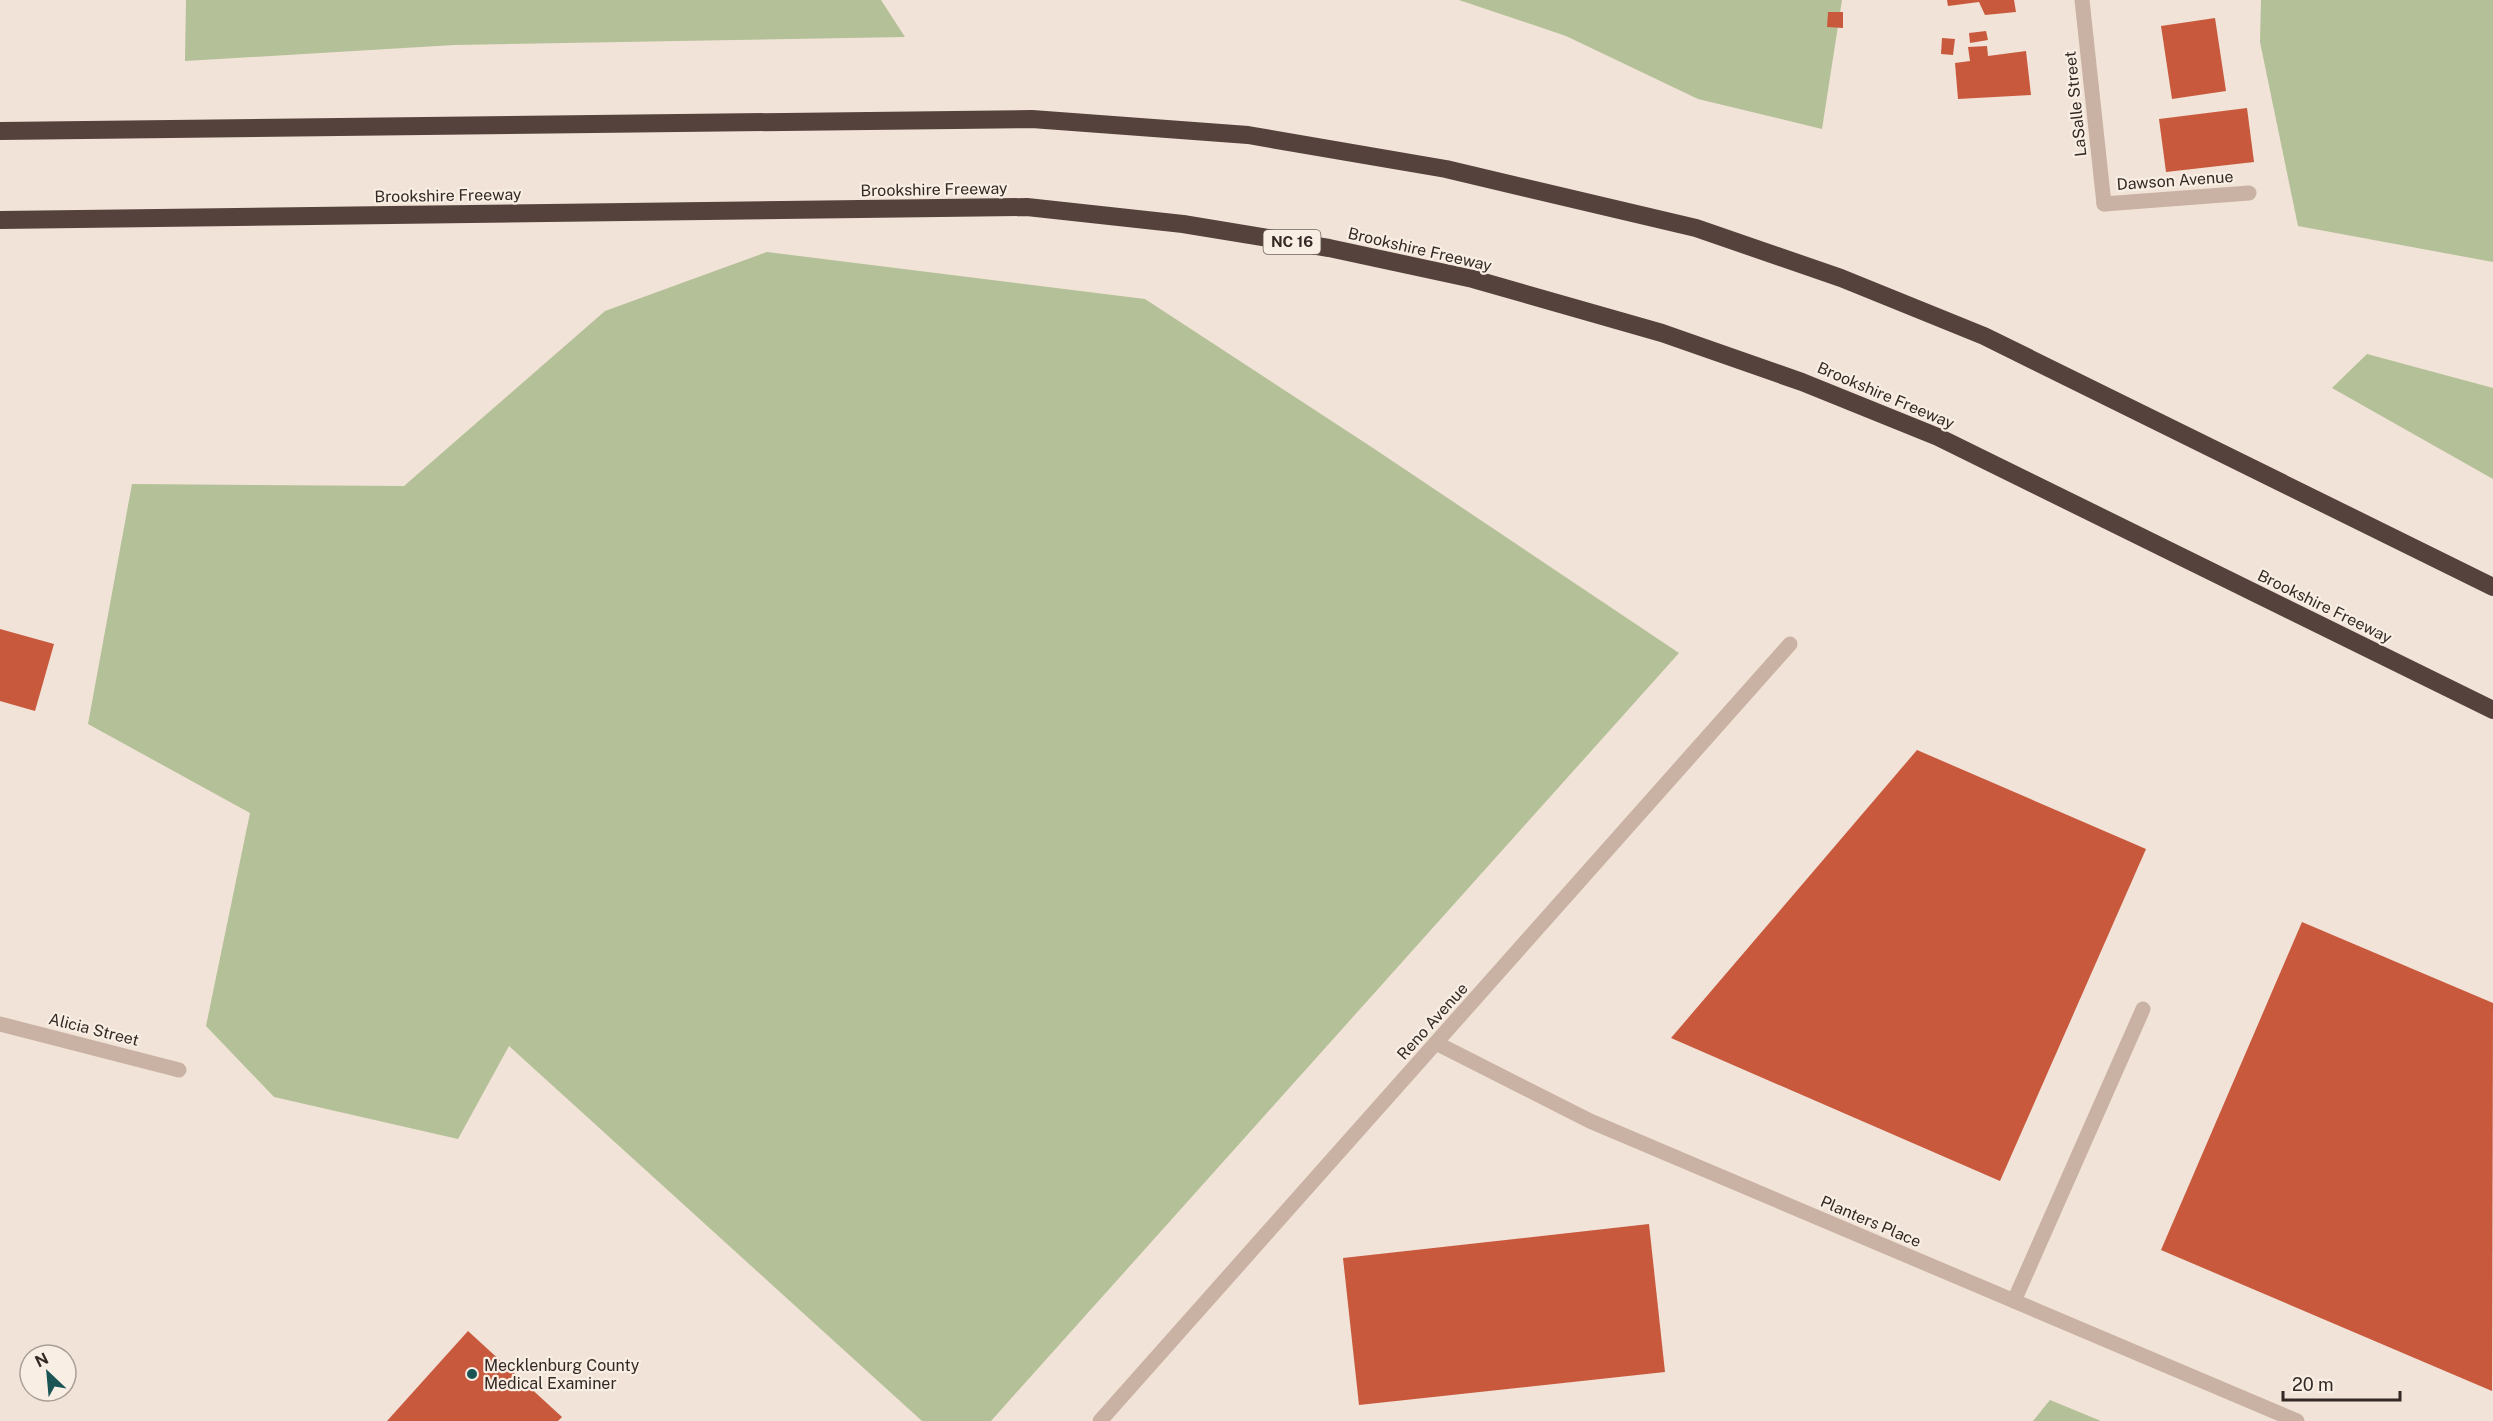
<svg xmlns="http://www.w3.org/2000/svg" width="2493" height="1421" font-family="'Public Sans',sans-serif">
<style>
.green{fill:#b4c097}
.building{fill:#c8593d}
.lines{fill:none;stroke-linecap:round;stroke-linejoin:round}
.lane{stroke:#c9b2a3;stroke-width:15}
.street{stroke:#c9b2a3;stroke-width:15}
.highway{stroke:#55423c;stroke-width:18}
.poi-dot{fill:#1a5455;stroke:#f9eee3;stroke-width:2}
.labels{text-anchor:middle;stroke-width:4.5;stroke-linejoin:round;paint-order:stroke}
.shield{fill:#f9eee3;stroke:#6f645e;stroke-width:1.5}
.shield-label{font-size:15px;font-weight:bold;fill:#342925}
.street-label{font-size:16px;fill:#342925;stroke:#f9eee3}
.poi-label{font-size:16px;fill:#342925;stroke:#f9eee3;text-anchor:start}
</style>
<rect width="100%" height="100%" fill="#f1e3d7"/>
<g class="green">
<polygon points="186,0 881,0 905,37 454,45 185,61"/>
<polygon points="1459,0 1842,0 1822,129 1698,99 1566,36"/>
<polygon points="2261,0 2493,0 2493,262 2298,226 2260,42"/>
<polygon points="767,252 1145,299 1373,448 1679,653 991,1421 922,1421 509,1046 458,1139 274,1097 206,1026 250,813 88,724 132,484 404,486 605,311"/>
<polygon points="2367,354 2493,388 2493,479 2332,388"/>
<polygon points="2050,1400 2101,1421 2033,1421"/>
</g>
<g class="building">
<polygon points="1947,0 2014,0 2016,12 1985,15 1979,2 1948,6"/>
<polygon points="1828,12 1843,12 1843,28 1827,27"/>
<polygon points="2215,18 2226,91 2172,99 2161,26"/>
<polygon points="1986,31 1988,40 1970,43 1969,33"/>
<polygon points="1942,38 1955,39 1953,55 1941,54"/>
<polygon points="1987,46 1988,56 2026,51 2031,95 1958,99 1955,63 1970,61 1968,47"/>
<polygon points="2247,108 2254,162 2166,172 2159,119"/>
<polygon points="0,629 54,644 35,711 0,701"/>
<polygon points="1917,750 2146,849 2000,1181 1671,1038"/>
<polygon points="2302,922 2493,1003 2492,1391 2161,1250"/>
<polygon points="1649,1224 1665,1372 1359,1405 1343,1258"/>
<polygon points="468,1331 562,1417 558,1421 387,1421"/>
</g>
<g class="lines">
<g class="lane">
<polyline points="2104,204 2249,193"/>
<polyline points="2014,1301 2143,1009"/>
</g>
<g class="street">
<polyline points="2082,0 2104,204"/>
<polyline points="0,1024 179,1070"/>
<polyline points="1436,1043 1590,1121 2297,1421"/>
<polyline points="1100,1421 1790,644"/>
</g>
<g class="highway">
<polyline points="0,131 1032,119 1248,135 1446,169 1696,228 1841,278 1984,336 2493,587"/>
<polyline points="0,220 1027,207 1183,224 1329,248 1473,279 1662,333 1802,382 1938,437 2493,710"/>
</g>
</g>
<circle class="poi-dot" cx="472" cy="1374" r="6"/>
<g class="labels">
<rect class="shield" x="1263.5" y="230" width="57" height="24" rx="4.5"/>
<g class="shield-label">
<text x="1292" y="247">NC 16</text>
</g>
<g class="street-label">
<text transform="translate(2075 104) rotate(-96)" y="6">LaSalle Street</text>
<text transform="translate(2175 180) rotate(-4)" y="6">Dawson Avenue</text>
<text transform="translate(934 189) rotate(-1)" y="6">Brookshire Freeway</text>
<text transform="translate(448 195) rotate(-1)" y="6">Brookshire Freeway</text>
<text transform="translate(1420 249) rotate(13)" y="6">Brookshire Freeway</text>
<text transform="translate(1886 395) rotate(23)" y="6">Brookshire Freeway</text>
<text transform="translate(2325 606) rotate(26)" y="6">Brookshire Freeway</text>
<text transform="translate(1432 1021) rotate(-48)" y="6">Reno Avenue</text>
<text transform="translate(94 1029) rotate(14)" y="6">Alicia Street</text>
<text transform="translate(1871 1221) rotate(23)" y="6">Planters Place</text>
</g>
<g class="poi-label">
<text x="484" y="1371">Mecklenburg County<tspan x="484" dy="18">Medical Examiner</tspan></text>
</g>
</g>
<g transform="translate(48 1373) rotate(334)"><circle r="28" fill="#f9eee3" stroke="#aa9f97" stroke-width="1.5"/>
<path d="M0-4.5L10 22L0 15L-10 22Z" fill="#1a5455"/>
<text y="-9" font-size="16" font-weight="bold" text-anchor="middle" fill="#342925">N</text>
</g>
<path d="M2283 1391v9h117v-9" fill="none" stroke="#342925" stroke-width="3"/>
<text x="2292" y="1391" font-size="18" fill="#342925" stroke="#f9eee3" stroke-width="4.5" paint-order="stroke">20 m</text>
</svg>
